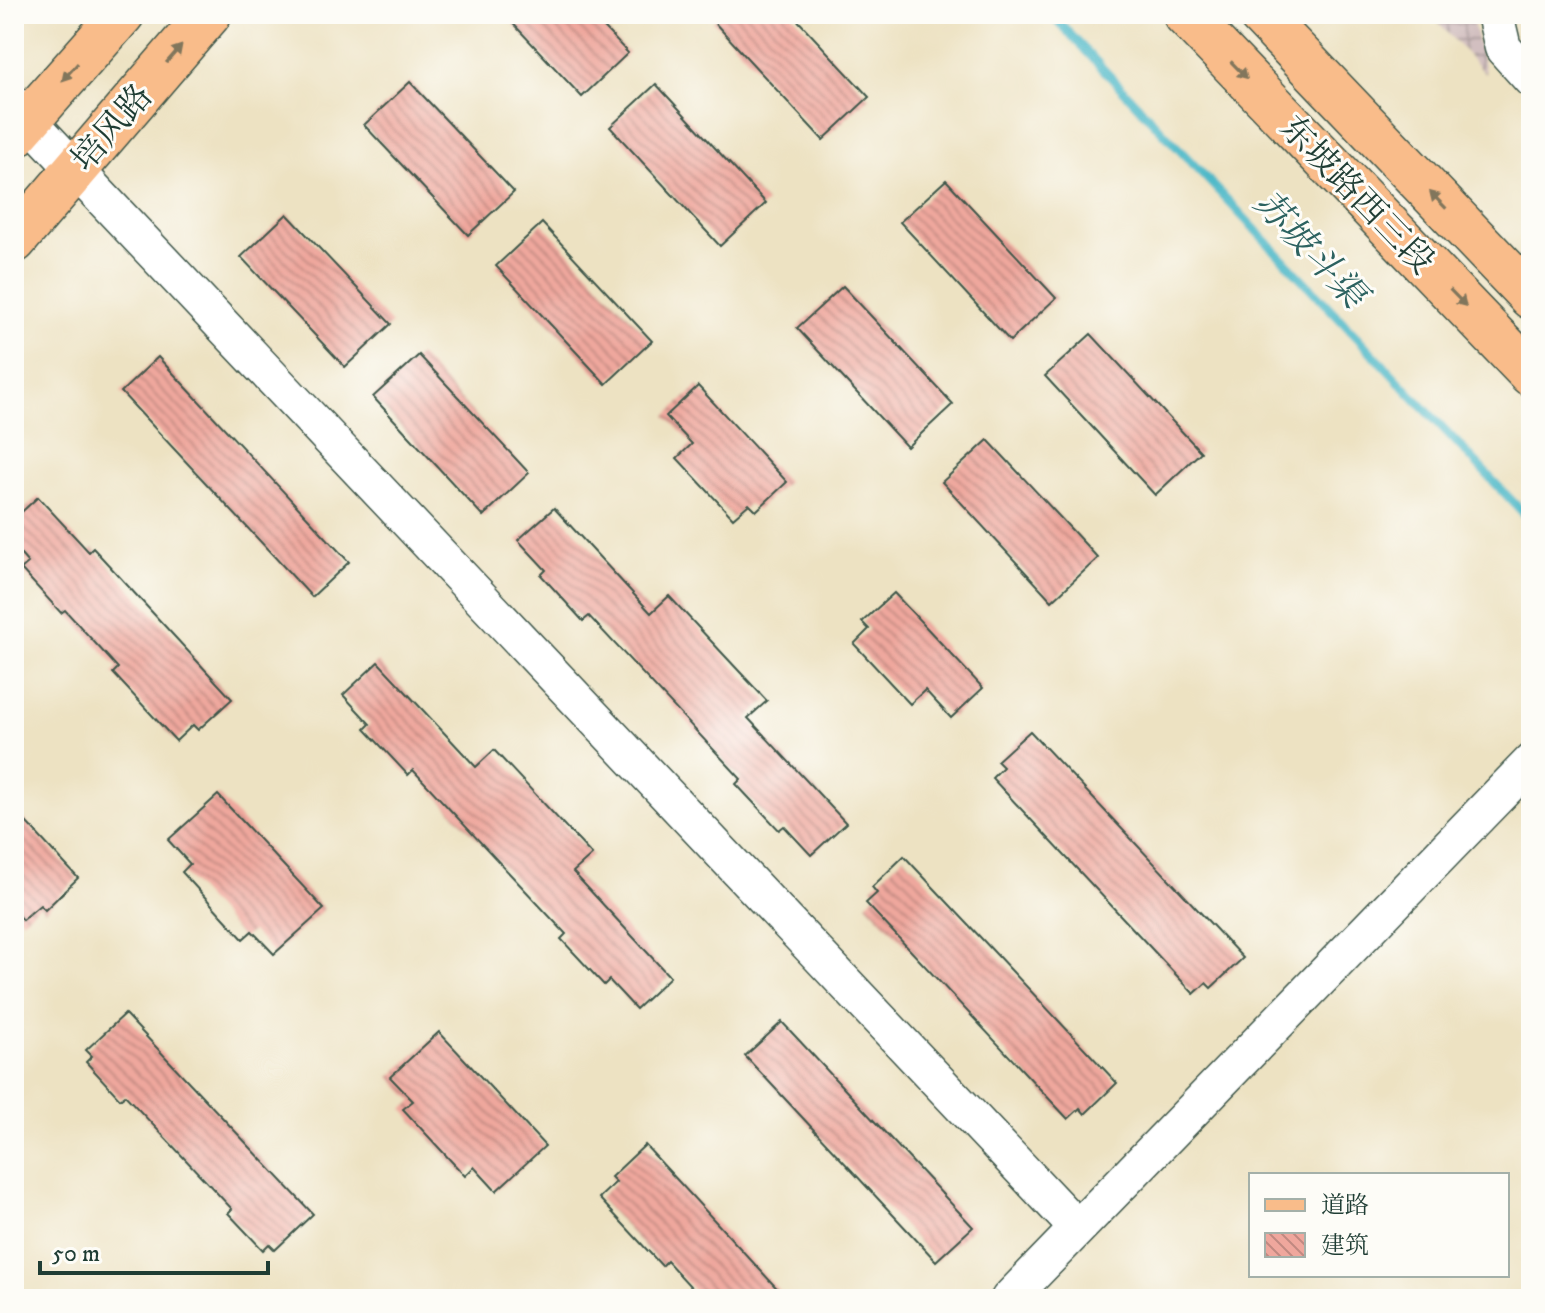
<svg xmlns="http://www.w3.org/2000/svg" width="1545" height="1313" font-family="'IM FELL DW Pica','Noto Serif SC',serif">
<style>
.industrial{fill:url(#industrial-grid)}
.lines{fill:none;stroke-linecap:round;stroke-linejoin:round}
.stream{stroke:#4bb8c7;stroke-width:9}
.building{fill:url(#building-back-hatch)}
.minor-casing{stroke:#3e5649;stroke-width:39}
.major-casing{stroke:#3e5649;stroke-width:47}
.minor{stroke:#fff;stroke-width:36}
.major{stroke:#f9bc8a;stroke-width:44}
.oneway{fill:#81765b}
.labels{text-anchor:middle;stroke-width:6;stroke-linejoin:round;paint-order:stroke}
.street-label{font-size:34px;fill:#1f3d34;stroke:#fdfcf7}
.water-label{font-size:36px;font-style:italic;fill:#2c6260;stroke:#fdfcf7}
</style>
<defs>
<pattern id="industrial-grid" width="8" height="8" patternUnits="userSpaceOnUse" patternTransform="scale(2)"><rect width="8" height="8" fill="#d2bfc0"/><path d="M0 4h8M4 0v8" fill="none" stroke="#aa9c9d"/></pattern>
<pattern id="building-back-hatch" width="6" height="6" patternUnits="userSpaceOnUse" patternTransform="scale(2)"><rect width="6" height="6" fill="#efa79d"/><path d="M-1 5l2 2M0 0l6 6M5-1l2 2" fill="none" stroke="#c18981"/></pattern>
</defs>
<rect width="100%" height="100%" fill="#fdfcf7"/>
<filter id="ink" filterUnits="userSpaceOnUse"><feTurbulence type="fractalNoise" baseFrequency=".0125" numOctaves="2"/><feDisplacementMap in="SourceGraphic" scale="16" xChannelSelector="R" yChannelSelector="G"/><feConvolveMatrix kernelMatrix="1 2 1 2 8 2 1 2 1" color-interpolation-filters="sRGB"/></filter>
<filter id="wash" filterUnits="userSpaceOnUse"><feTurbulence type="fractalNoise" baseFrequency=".006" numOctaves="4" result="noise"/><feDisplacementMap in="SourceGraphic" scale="32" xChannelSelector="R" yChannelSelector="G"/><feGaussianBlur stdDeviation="1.8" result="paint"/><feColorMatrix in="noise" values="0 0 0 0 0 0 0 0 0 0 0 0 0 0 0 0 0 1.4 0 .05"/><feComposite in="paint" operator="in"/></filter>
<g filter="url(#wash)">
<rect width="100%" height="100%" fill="#ede2c2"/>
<polygon class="industrial" points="1430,14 1471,14 1486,75"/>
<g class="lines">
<polyline class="stream" points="1051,14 1531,521"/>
</g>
<g id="blocks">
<g class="building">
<polygon points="504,14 591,14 628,53 582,97"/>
<polygon points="721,14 792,14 869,97 823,140 713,21"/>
<polygon points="410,82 514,192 468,235 364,125"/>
<polygon points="656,84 766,203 720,246 610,127"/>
<polygon points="946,180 1056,298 1010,341 900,222"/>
<polygon points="287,214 391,324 345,367 241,257"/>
<polygon points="542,223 652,341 606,384 496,266"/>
<polygon points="843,286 953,404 907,447 797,328"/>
<polygon points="1091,334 1201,452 1155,495 1045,376"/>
<polygon points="419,355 529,473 483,516 373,397"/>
<polygon points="158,357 349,562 312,597 121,392"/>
<polygon points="698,386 787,482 756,511 749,504 733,518 677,458 692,444 666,416"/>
<polygon points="988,440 1098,558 1052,601 942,482"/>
<polygon points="38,497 89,552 93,548 232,699 198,730 193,725 176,741 113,673 118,668 65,610 61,613 21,569 28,563 14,547 14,519"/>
<polygon points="554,508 651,613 669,596 767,701 748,718 846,823 811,855 784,826 779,830 736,784 741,779 589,616 583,621 541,575 546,570 518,540"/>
<polygon points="894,593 983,688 951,718 925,690 910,704 854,644 869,629 862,622"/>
<polygon points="378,662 476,767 494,750 592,855 573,872 670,977 636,1009 609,980 604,985 561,939 566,934 413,770 408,775 365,729 370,724 343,695"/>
<polygon points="1030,731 1243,958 1211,988 1206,983 1194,994 992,778 1003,767 997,761"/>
<polygon points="218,795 324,909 274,954 252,931 243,939 182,872 190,864 168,840"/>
<polygon points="14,809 78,878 45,910 40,905 22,920 14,911"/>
<polygon points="904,856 1117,1083 1085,1114 1080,1108 1068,1119 866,903 877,893 872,887"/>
<polygon points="125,1014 313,1214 275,1250 269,1244 263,1250 228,1213 232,1209 125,1095 120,1099 86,1062 92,1056 86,1050"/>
<polygon points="782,1022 973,1227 936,1261 745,1056"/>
<polygon points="439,1032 545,1146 496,1191 474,1167 465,1176 403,1109 413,1101 390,1077"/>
<polygon points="645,1145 784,1296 781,1299 702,1299 667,1261 662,1266 599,1198 616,1182 611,1177"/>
</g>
</g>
</g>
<g filter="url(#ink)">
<use href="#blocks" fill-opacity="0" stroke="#3e5649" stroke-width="2"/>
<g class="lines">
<g class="minor-casing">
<g id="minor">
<polyline points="1495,14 1503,48 1531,79"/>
<polyline points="14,105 1077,1228"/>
<polyline points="1009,1299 1531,762"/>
</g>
</g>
<g class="major-casing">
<g id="major">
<polyline points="1185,14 1531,374"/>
<polyline points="1260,14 1531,297"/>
<polyline points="14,136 122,14"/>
<polyline points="14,241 209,14"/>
</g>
</g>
<use href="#minor" class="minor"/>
<use href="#major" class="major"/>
</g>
<defs><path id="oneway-solid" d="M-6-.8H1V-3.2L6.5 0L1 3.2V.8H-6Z" transform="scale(2)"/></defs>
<g class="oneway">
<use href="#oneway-solid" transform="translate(174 54) rotate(-49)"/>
<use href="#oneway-solid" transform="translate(1239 70) rotate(46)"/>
<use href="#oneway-solid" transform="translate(70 72) rotate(132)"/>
<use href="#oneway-solid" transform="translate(1438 200) rotate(-134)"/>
<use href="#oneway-solid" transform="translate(1458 298) rotate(46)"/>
</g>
</g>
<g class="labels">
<g class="street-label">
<text transform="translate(111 127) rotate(-49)" y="12">培风路</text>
<text transform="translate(1358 194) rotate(46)" y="12">东坡路西三段</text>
</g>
<g class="water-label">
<text transform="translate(1311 248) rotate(47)" y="13">苏坡斗渠</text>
</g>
</g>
<rect width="1545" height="1313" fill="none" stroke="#fdfcf7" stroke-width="48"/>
<rect x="1249" y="1173" width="260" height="104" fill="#fdfcf7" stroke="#a4b0a9" stroke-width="2"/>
<rect x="1265" y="1199" width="40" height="12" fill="#f9bc8a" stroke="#a4b0a9" stroke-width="2"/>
<text x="1321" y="1213" font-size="24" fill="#1f3d34">道路</text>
<rect x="1265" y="1233" width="40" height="24" fill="url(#building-back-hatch)" stroke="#a4b0a9" stroke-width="2"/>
<text x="1321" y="1253" font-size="24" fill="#1f3d34">建筑</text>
<path d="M40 1261v12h228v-12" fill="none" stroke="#1f3d34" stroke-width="4"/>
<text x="52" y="1261" font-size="24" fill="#1f3d34" stroke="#fdfcf7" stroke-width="6" paint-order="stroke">50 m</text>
</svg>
